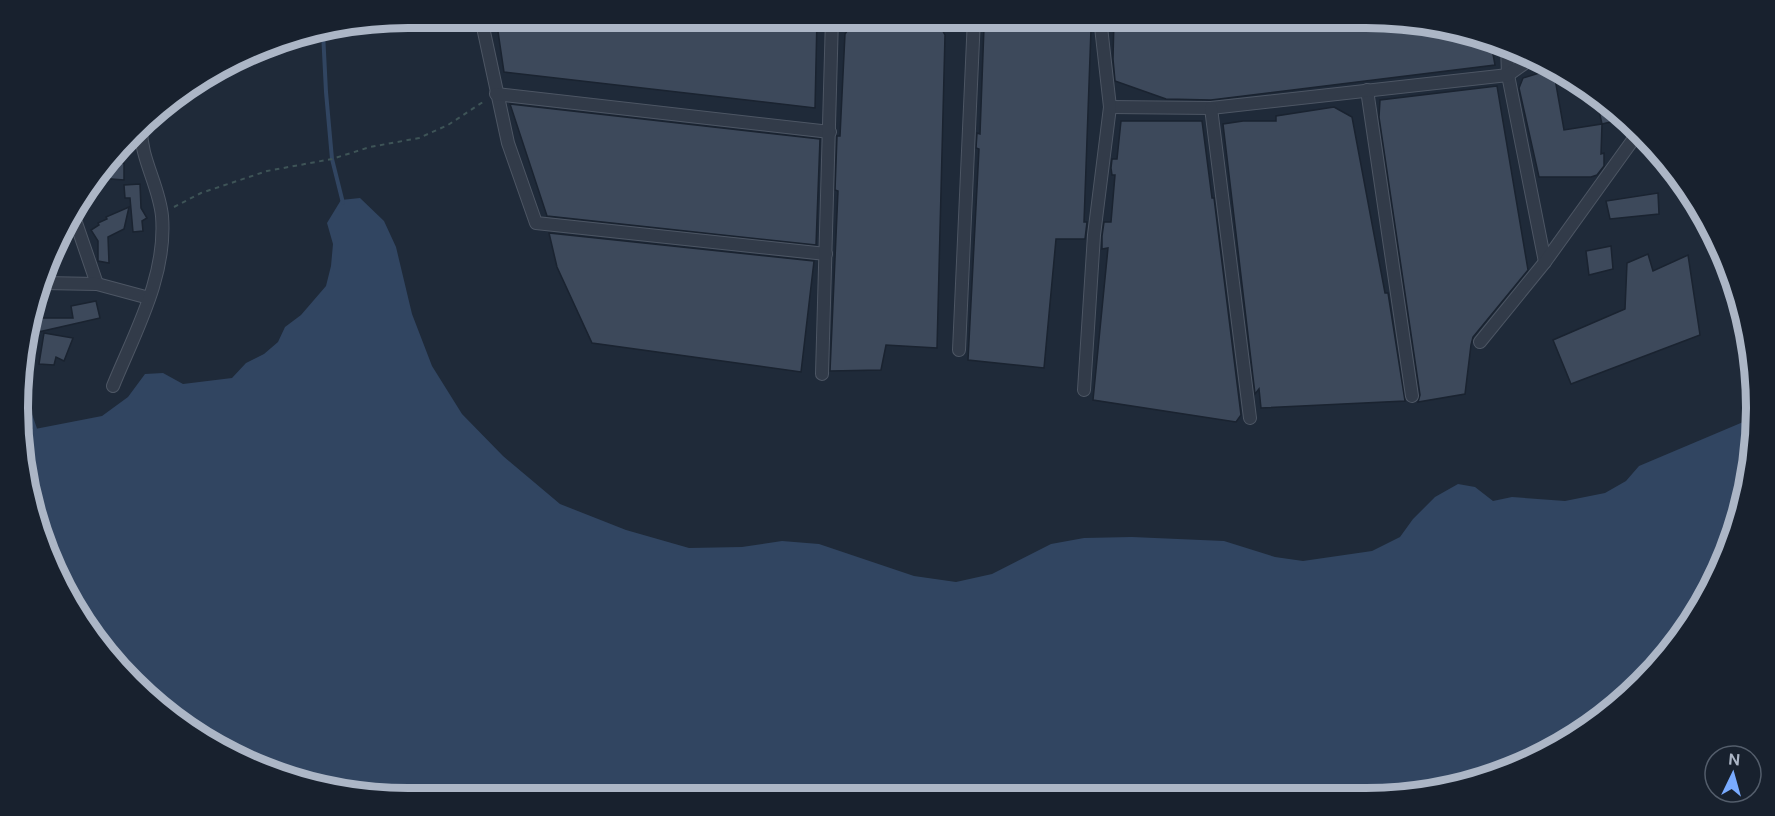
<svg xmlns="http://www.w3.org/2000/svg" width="1775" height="816" font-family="'DM Sans',sans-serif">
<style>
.water{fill:#314561}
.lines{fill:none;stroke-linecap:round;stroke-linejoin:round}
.stream{stroke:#314561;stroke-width:4}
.building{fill:#3d495b;stroke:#1a2330;stroke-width:1.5}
.street-casing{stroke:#4d5664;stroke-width:14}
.path{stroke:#3e5457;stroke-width:2;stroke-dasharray:4.5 4.5;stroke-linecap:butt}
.street{stroke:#323b49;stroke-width:12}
.rim{fill:none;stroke:#acb6c6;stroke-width:8}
</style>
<rect width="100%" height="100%" fill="#1f2a39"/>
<polygon class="water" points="360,198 384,221 396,247 412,314 432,366 462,414 503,456 560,504 626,530 689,548 742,547 782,541 819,544 914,576 956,582 992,574 1051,544 1084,538 1132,537 1224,541 1275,557 1303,561 1372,551 1400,537 1413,519 1435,497 1458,484 1475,487 1493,501 1512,497 1565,501 1605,493 1626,481 1639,466 1755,417 1727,557 1677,645 1605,717 1517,768 1418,795 408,798 259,768 151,701 70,603 25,484 25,429 35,429 102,416 128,397 145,374 163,373 183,384 232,378 246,363 264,354 278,342 285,327 301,315 326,286 331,266 333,244 327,223 341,200"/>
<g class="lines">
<g class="stream">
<polyline points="323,32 326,92 332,159 343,203"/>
<polyline points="25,400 35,429"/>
</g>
</g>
<g class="building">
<polygon points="496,18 817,18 815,108 504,72"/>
<polygon points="856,18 907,18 937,21 945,35 937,348 886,345 881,370 830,371 838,191 835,190 837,136 840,136 845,34"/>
<polygon points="1114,18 1367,18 1491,43 1495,65 1211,100 1166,99 1115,81 1113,59"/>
<polygon points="1074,22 1091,29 1084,222 1087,222 1085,239 1056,239 1044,368 968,360 979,149 976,148 977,133 980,134 984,27"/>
<polygon points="1549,70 1554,73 1564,130 1602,124 1601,154 1604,153 1604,166 1597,175 1591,177 1539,177 1519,88 1523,78"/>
<polygon points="1497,86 1528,270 1473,337 1471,345 1465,394 1418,402 1420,395 1379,117 1380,100"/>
<polygon points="1597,102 1609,110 1623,119 1602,124"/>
<polygon points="510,104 820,139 816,245 547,216"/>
<polygon points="1334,107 1352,117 1385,293 1388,293 1405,401 1261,408 1259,389 1255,394 1223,124 1243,121 1276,121 1276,116"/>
<polygon points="1121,121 1202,121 1212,198 1214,198 1241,415 1236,422 1093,400 1108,248 1102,249 1102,236 1104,222 1111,222 1115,175 1112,175 1111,168 1112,159 1117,159"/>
<polygon points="124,163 124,180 99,178 111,164"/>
<polygon points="140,184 141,208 147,218 142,221 143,231 133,232 130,198 125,198 124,185"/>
<polygon points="1658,193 1659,214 1610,219 1606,201"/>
<polygon points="129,207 124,229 108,237 109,263 98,261 98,241 91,230 99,225 98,223 107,219 106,217"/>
<polygon points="549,233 814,261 801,372 592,343 557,267"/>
<polygon points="1611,246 1613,269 1589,275 1586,251"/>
<polygon points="1648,254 1653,271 1688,255 1700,335 1571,384 1553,340 1625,309 1627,263"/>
<polygon points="96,301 100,318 34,333 30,322 42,318 73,318 71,306"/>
<polygon points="44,333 73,338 64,361 56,357 54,365 39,364"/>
</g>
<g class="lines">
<g class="street-casing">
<g id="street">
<polyline points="481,18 508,143 536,223 826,254"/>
<polyline points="1507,46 1508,75 1545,262"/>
<polyline points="1367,90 1412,396"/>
<polyline points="496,94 830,132"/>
<polyline points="1110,107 1211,108 1508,75 1532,58"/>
<polyline points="1211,108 1250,418"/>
<polyline points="72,211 97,284"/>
<polyline points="44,283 97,284 149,298"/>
<polyline points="1480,342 1545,262 1640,130"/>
<polyline points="959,350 974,18"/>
<polyline points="822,374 832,18"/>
<path d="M113,386c22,-54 54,-110 49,-170 -3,-31 -22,-58 -21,-89"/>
<polyline points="1084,390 1094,235 1110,107 1100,18"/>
</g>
</g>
<polyline class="path" points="174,207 201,193 267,171 332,159 370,147 419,138 448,125 486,100"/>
<use href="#street" class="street"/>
</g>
<path d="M0 0H1775V816H0ZM408 28H1366A380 380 0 0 1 1746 408V408A380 380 0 0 1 1366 788H408A380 380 0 0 1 28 408V408A380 380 0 0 1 408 28Z" fill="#18212e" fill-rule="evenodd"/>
<path class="rim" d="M408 28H1366A380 380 0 0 1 1746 408V408A380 380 0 0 1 1366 788H408A380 380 0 0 1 28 408V408A380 380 0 0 1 408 28Z"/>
<g transform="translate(1733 774) rotate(5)"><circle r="28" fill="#18212e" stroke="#535d6b" stroke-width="1.5"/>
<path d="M0-4.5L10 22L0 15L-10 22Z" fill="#79abff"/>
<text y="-9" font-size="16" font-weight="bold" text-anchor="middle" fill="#acb6c6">N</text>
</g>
</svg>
